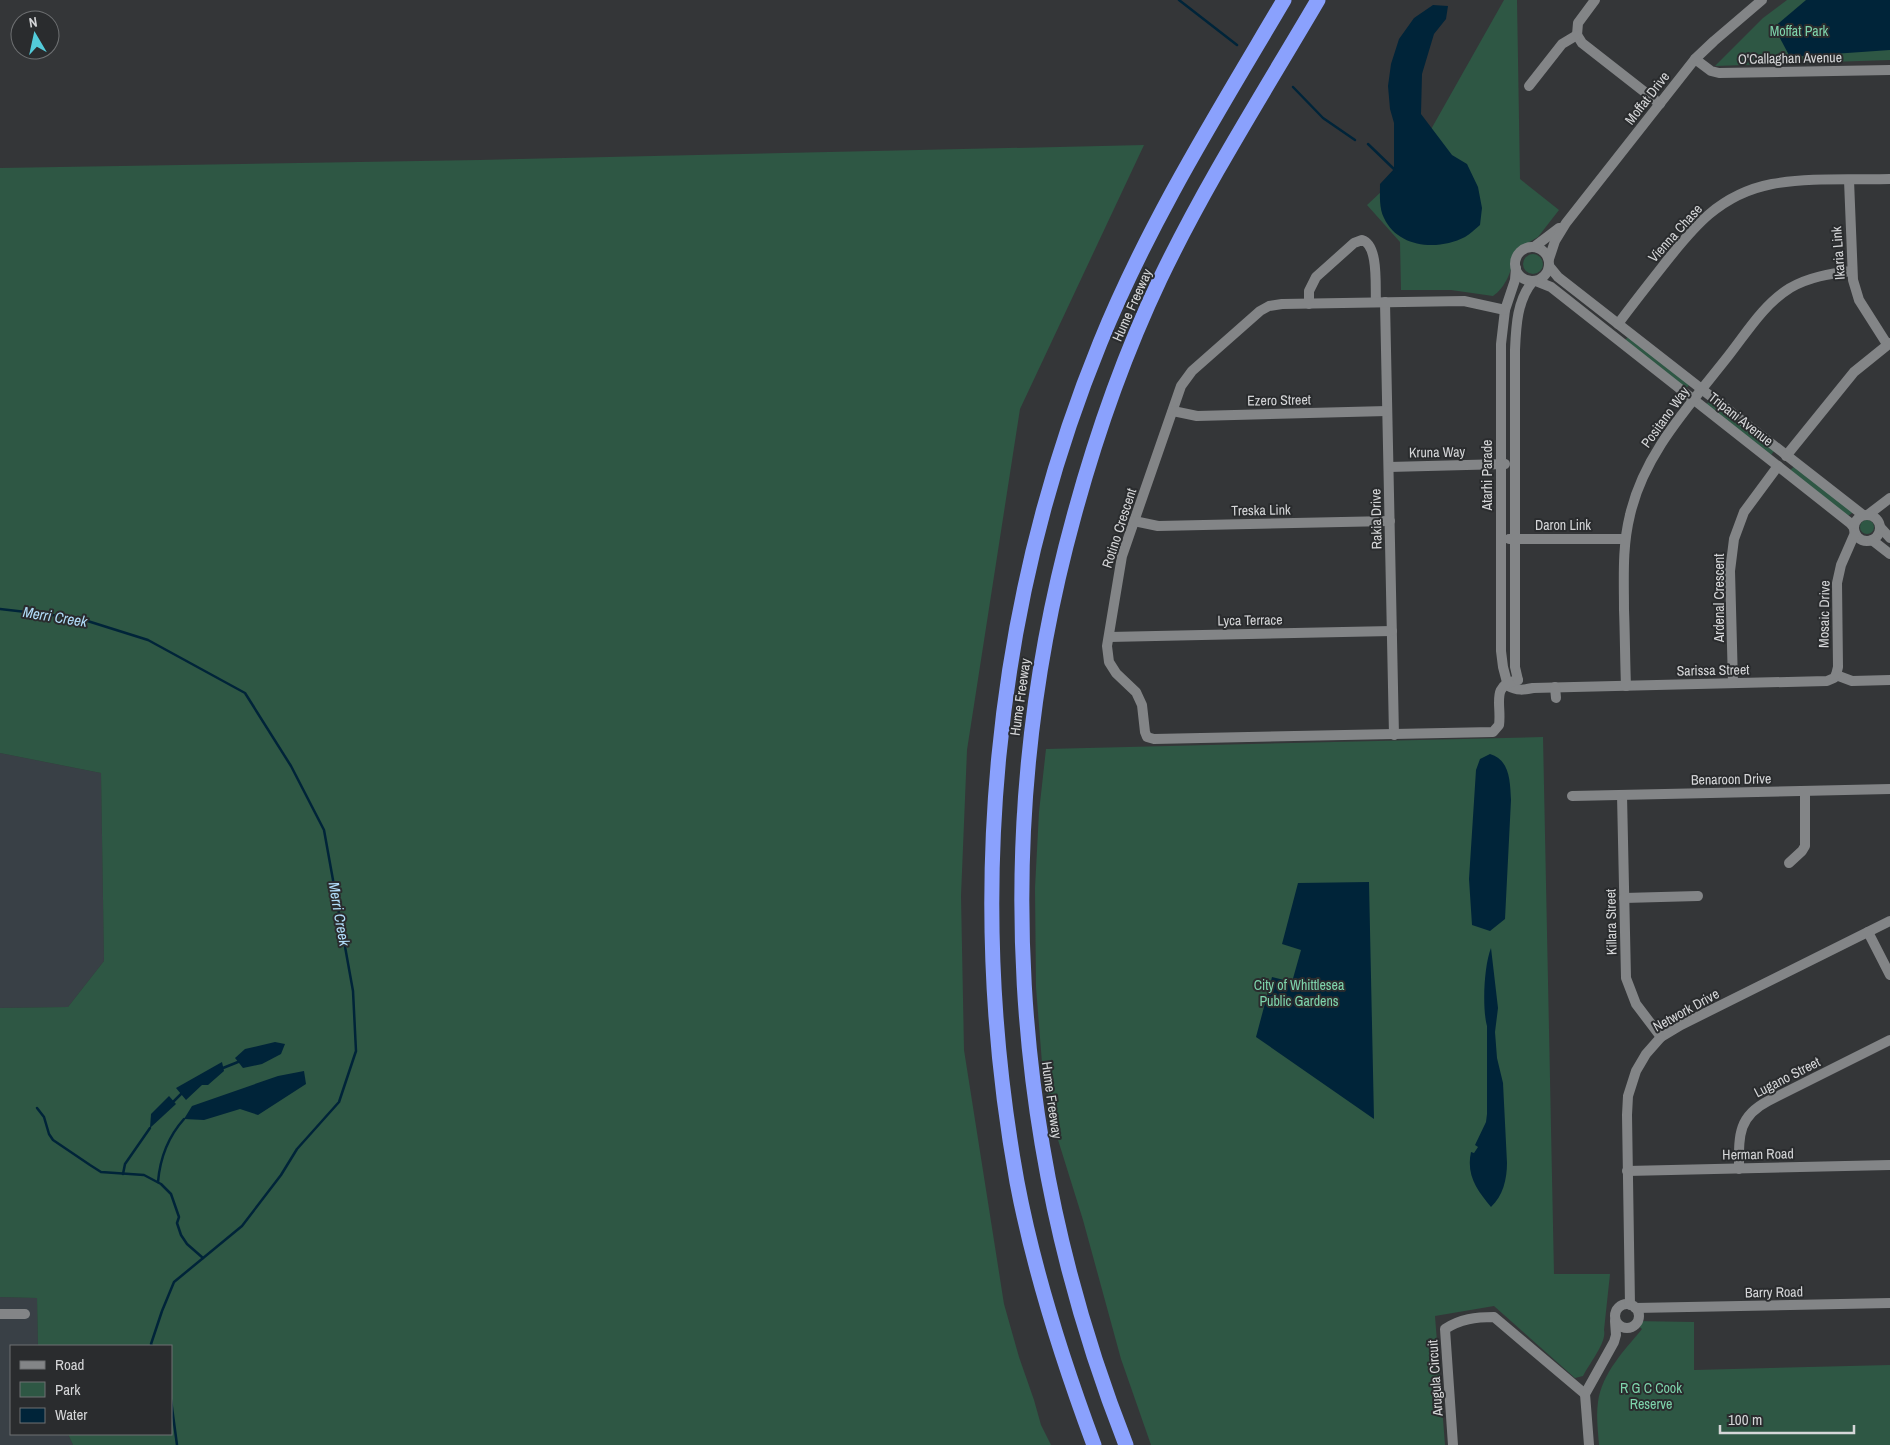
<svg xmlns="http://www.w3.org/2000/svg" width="1890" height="1445" font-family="'Archivo Narrow',sans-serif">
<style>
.built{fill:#394046}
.green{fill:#2e5744}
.water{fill:#002439}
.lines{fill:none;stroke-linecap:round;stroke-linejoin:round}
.stream{stroke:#002439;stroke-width:2.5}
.minor{stroke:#838587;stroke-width:10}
.motorway{stroke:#8aa1fd;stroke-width:15}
.labels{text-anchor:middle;stroke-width:4;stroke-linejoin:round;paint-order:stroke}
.park-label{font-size:14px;fill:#7ed4ac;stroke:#2a2c2e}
.street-label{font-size:14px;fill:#d5d6d8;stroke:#2a2c2e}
.water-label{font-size:15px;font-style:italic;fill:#b1ddfa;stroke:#2a2c2e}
</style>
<rect width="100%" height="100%" fill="#343638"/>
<g class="built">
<polygon points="0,753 101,773 104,961 68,1007 0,1008"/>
<polygon points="0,1297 37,1298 38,1346 11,1346 11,1434 68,1434 73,1445 0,1445"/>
</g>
<g class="green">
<path d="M1504,0h13l3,179 39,31 -21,27 -22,13c-3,16 -9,37 -23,46l-42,-6h-50l-1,-48 -33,-37 45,-42z"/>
<polygon points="1787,0 1890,0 1890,60 1715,66 1763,18"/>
<polygon points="1144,145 1020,409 967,750 961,896 964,1050 1004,1304 1019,1357 1034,1400 1041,1425 1051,1445 73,1445 68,1434 171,1434 171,1346 38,1346 37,1298 0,1297 0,1008 68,1007 104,961 101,773 0,753 0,168 479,160"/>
<circle cx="1533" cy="264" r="10"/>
<polygon points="1629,336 1689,385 1686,389 1625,340"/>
<polygon points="1710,401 1774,451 1771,455 1706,404"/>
<polygon points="1795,466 1852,511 1852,513 1848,516 1790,470"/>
<circle cx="1867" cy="527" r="7"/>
<path d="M1543,737l11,537h56l-6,56c3,12 -15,34 -21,46l-8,2 -81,-72 -59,10 10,129h-294l-30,-86 -38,-139 -29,-93 -12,-64 -6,-76 -1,-99 4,-76 7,-63z"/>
<path d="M1633,1321l61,1v48l196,-5v80h-291c-1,-14 -3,-29 -1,-43 4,-29 26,-51 44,-73z"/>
</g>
<g class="water">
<polygon points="1806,0 1890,0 1890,50 1790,57 1774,27"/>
<path d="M1433,5l15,1 -2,13 -12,15 -12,40 -1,40 31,41 15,9 11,23 4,21 -2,17c-5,4 -10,9 -15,12 -27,14 -67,11 -81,-19 -5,-10 -4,-22 -4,-34l14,-15v-46l-4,-14 -2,-23 3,-22 8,-25 15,-21z"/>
<path d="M1490,754c20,6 20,27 21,46l-6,119 -15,12 -18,-6 -3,-46 7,-109 4,-11z"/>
<polygon points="1369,882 1374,1119 1256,1037 1272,977 1292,982 1301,950 1282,944 1298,883"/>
<path d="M1491,948l7,60 -3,24 2,26 6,25 4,80c0,16 -4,33 -16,44 -14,-17 -25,-32 -20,-55l3,1 4,-6 -3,-2 11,-23 1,-8v-88c-5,-18 -3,-61 4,-78z"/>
<polygon points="275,1042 285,1044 281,1054 262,1064 243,1068 235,1058 245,1049"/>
<polygon points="222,1062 224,1071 208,1085 202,1085 186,1100 176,1088"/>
<polygon points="304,1071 306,1084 258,1115 240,1109 204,1120 184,1119 192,1106 278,1076"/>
<polygon points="169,1096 176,1104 150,1128 151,1114"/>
</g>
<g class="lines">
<g class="stream">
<polyline points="1179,0 1237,45"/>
<polyline points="1293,87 1323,118 1355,140"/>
<polyline points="1368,144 1396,171"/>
<polyline points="0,609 78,618 148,640 245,693 291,766 324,830 353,991 356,1051 339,1102 297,1149 281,1175 242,1226 174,1282 162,1311 151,1344 152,1346"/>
<polyline points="223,1068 238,1062"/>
<polyline points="174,1101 181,1094"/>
<polyline points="37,1108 44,1117 49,1134 53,1140 90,1165 101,1172 144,1175 161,1184 171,1194 179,1217 177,1223 181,1235 187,1244 203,1258"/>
<polyline points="123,1174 125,1164 150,1128"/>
<path d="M158,1182c2,-24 9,-44 26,-63"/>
<polyline points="171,1400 177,1445"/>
</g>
<g class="minor">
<polyline points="1577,35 1582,43 1660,104"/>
<polyline points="1577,35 1578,23 1595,0"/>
<polyline points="1695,59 1711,71 1719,73 1890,70"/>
<polyline points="1529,86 1562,44 1577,35"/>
<polyline points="1849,180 1853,280 1859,300 1887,344"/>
<circle cx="1532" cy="264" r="17"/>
<polyline points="1534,247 1559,228"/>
<polyline points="1549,259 1555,241 1566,223 1695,59 1714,41 1762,0"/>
<polyline points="1549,266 1558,277 1863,515"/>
<path d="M1516,268l-1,12 -10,30 -4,34v307l2,16 5,19c9,5 16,4 25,2l294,-7 7,-3 2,-3 16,6 38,-1"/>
<polyline points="1536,281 1551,287 1850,523 1854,528"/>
<polyline points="1385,302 1394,735"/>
<path d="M1309,304v-13l7,-14 38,-34 8,-3c17,5 13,47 14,62"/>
<path d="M1505,310l-41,-9 -182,3 -13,2 -9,5 -68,60 -11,15 -59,170 -15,90 2,16 7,11 20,19 6,13 3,27 2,5 7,2 339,-7 6,-7c3,-21 -9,-40 19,-45"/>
<path d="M1618,324c14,-19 29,-38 44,-57 31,-40 58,-73 110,-83 38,-7 79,-4 118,-5"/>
<polyline points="1173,411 1197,416 1387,411"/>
<polyline points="1786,456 1854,372 1890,343"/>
<polyline points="1389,467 1505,464"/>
<polyline points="1869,514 1890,498"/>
<circle cx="1867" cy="528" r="13"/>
<polyline points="1134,521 1158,526 1390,521"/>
<polyline points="1881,528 1890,538"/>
<polyline points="1509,539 1625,539"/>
<polyline points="1872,540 1890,554"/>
<polyline points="1109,637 1392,631"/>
<polyline points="1836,675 1838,667 1837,583 1841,565 1855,533"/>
<path d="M1518,680l-3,-13v-317c1,-24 2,-50 18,-69"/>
<polyline points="1733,683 1730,571 1734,539 1744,512 1778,466"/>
<path d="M1626,686c-1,-26 -1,-51 -2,-76 0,-32 -2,-63 6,-95 14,-62 60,-110 99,-160 18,-23 35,-51 61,-67 19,-11 39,-14 61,-17"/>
<polyline points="1555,687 1556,698"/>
<polyline points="1622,795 1626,978 1636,1004 1661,1037"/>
<polyline points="1572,796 1890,789"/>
<polyline points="1789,863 1802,851 1805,846 1805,791"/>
<polyline points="1624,898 1698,896"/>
<polyline points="1868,932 1890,975"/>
<path d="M1739,1169c0,-32 -2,-52 29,-68l122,-61"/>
<polyline points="1627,1171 1890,1165"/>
<circle cx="1627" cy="1316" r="12"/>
<polyline points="1630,1305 1627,1115 1628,1096 1636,1071 1646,1054 1661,1037 1681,1025 1890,921"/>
<polyline points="1635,1308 1890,1303"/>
<polyline points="0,1314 25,1314"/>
<path d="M1453,1445l-8,-116c15,-10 31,-12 49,-12l91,77"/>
<polyline points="1589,1445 1585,1394 1614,1342 1616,1335 1615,1321"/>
</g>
<g class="motorway">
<path d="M1094,1445c-32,-86 -60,-173 -77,-263 -51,-282 -25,-574 83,-839 49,-121 118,-231 184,-343"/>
<path d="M1126,1445c-117,-297 -137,-621 -52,-929 22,-81 50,-161 86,-237 46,-96 104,-187 158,-279"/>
</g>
</g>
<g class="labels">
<g class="park-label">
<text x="1799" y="36">Moffat Park</text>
<text x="1299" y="990">City of Whittlesea<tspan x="1299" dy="16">Public Gardens</tspan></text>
<text x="1651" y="1393">R G C Cook<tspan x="1651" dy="16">Reserve</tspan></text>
</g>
<g class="street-label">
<text transform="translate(1790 58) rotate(-1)" y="5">O'Callaghan Avenue</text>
<text transform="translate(1647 98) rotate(-52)" y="5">Moffat Drive</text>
<text transform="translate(1675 233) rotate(-48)" y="5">Vienna Chase</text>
<text transform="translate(1838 253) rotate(-94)" y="5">Ikaria Link</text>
<text transform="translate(1132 305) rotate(-66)" y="5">Hume Freeway</text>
<text transform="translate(1279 400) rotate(-1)" y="5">Ezero Street</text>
<text transform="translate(1665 417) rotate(-54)" y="5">Positano Way</text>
<text transform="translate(1741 419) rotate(38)" y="5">Tripani Avenue</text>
<text transform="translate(1437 452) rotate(-1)" y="5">Kruna Way</text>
<text transform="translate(1487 475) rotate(-90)" y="5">Atarhi Parade</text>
<text transform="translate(1261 510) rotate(-1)" y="5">Treska Link</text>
<text transform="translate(1376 519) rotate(-91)" y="5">Rakia Drive</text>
<text x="1563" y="530">Daron Link</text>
<text transform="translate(1119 528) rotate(-72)" y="5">Rotino Crescent</text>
<text transform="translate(1719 598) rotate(-90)" y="5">Ardenal Crescent</text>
<text transform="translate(1824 614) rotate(-89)" y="5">Mosaic Drive</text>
<text transform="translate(1250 620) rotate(-1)" y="5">Lyca Terrace</text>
<text transform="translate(1713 670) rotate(-1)" y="5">Sarissa Street</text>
<text transform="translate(1020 697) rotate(-82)" y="5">Hume Freeway</text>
<text transform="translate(1731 779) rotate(-1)" y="5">Benaroon Drive</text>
<text transform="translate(1611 922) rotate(-91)" y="5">Killara Street</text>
<text transform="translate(1686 1010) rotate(-29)" y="5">Network Drive</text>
<text transform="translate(1787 1077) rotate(-27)" y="5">Lugano Street</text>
<text transform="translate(1052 1100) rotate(82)" y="5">Hume Freeway</text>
<text transform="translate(1758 1154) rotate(-1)" y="5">Herman Road</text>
<text transform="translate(1774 1292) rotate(-1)" y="5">Barry Road</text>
<text transform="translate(1435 1378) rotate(-94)" y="5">Arugula Circuit</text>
</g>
<g class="water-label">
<text transform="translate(55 617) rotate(9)" y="5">Merri Creek</text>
<text transform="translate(339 914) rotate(80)" y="5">Merri Creek</text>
</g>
</g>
<rect x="10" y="1345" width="162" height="90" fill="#2a2c2e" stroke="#6e7072"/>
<rect x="20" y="1361" width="25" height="8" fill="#838587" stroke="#6e7072"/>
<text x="55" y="1370" font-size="15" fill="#d5d6d8">Road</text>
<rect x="20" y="1382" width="25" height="15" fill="#2e5744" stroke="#6e7072"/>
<text x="55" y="1395" font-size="15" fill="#d5d6d8">Park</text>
<rect x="20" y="1408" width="25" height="15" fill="#002439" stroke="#6e7072"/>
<text x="55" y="1420" font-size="15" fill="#d5d6d8">Water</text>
<g transform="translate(35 35) rotate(351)"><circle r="24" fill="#2a2c2e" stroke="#6e7072"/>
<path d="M0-4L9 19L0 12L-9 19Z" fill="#53cbda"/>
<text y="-8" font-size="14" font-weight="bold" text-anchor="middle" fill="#d5d6d8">N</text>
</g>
<path d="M1720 1425v8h134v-8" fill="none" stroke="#d5d6d8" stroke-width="2.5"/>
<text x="1728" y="1425" font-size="15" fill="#d5d6d8" stroke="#2a2c2e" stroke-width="4" paint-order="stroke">100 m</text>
</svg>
